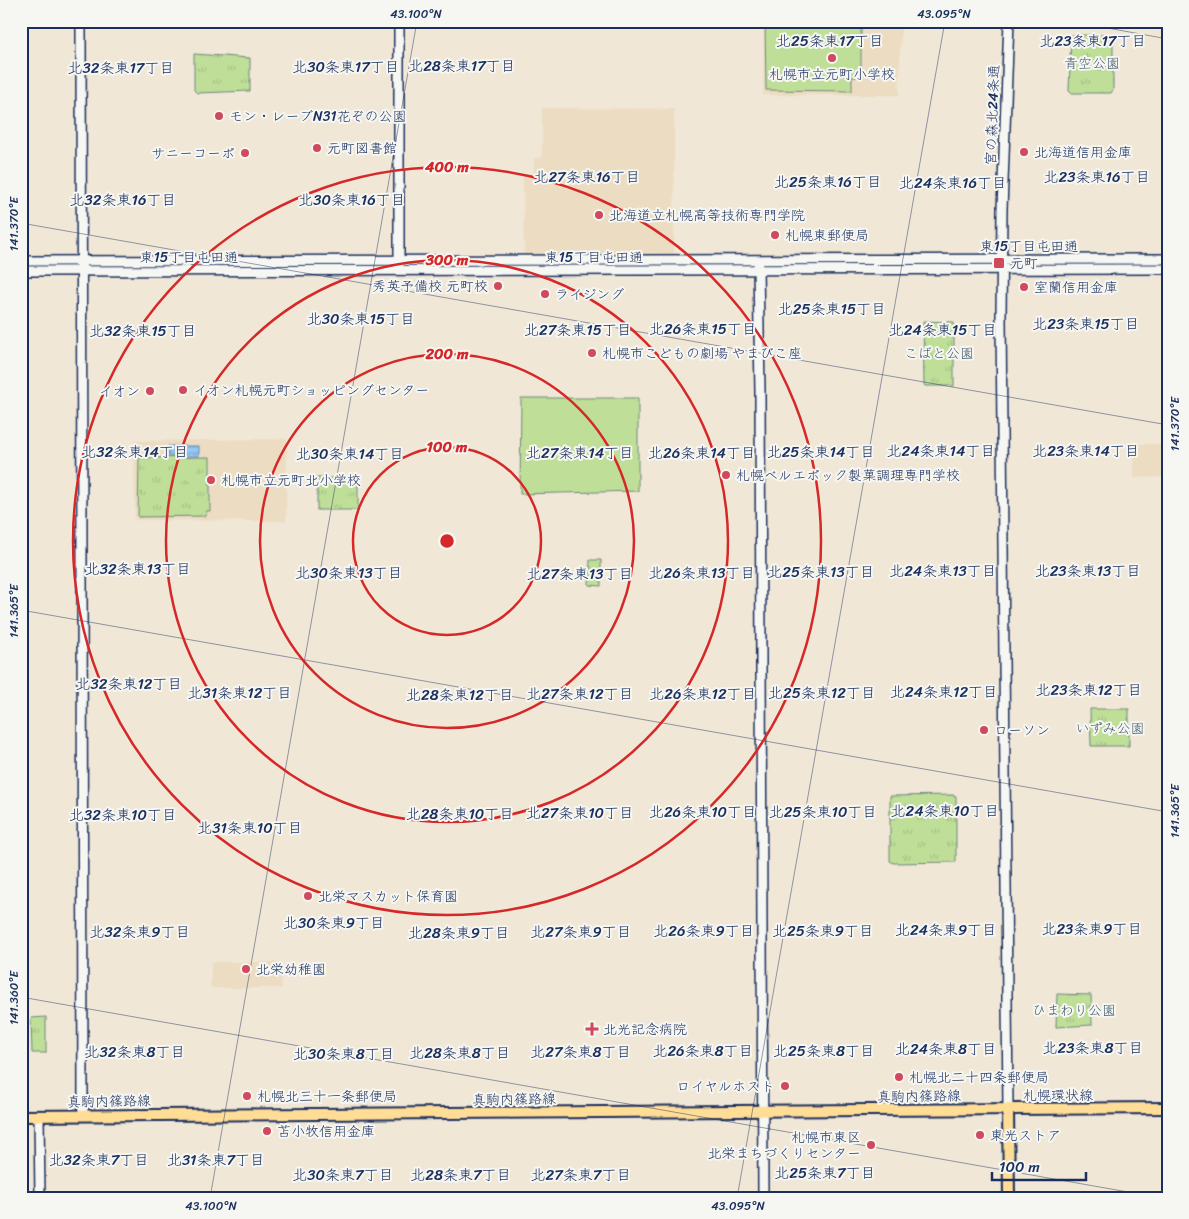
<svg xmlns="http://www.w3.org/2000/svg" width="1189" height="1219" font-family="Sriracha,'Klee One',sans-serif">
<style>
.built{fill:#ecdcc2}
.grass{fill:#bfdf98;stroke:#6d877b}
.park{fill:url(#park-tufts);stroke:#6d877b}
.water{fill:url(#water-rules);stroke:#648bb7}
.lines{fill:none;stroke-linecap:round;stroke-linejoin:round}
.secondary-casing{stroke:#1b2f5e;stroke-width:12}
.primary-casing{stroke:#1b2f5e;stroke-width:14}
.secondary{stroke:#f6f6f2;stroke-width:9}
.primary{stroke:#ffdd96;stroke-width:10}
.ticks{fill:none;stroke:#1b2f5e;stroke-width:1;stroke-opacity:0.45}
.ring{fill:none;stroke:#d62828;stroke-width:2.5}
.poi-dot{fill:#d1495b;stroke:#f6f6f2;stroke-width:2}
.labels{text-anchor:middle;stroke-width:4;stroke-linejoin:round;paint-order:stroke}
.park-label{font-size:14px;fill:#445b6c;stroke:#f6f6f2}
.poi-label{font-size:14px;fill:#1b2f5e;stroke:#f6f6f2;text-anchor:start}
.street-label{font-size:14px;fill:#1b2f5e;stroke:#f6f6f2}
.neighbourhood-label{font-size:15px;fill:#1b2f5e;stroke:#f6f6f2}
.centre{fill:#d62828;stroke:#f6f6f2;stroke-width:2.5}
.ring-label{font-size:15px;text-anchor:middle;font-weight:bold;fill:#d62828;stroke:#f6f6f2;stroke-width:4;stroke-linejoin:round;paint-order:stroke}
.neatline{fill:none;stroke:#1b2f5e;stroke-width:2}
.ticks-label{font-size:12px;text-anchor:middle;fill:#1b2f5e}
</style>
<defs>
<pattern id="park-tufts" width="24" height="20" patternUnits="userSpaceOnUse" patternTransform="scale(1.25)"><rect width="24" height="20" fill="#bfdf98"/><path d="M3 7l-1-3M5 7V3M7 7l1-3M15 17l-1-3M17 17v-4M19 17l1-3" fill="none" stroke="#a4c085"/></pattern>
<pattern id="water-rules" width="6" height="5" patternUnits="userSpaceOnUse" patternTransform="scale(1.25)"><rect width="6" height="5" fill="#95c8f2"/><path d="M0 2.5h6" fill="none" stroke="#80acd2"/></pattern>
</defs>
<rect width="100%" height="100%" fill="#f0e7d6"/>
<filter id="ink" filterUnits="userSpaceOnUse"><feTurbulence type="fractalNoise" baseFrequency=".02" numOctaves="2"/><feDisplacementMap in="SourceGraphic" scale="10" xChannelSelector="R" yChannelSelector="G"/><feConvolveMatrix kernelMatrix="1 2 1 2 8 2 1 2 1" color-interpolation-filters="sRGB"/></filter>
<g filter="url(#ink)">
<g class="built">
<polygon points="764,21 901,21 899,95 763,95"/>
<polygon points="542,108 674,109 674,256 524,254 523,176 534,176 534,158 542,158"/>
<polygon points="287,439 286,521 135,520 134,441"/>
<polygon points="1135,444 1166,444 1166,477 1134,478"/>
<polygon points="211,962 280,962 282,988 211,988"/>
</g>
<g class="grass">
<polygon points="765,21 808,21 809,26 861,26 861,77 852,77 852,91 766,90"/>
<polygon points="521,398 638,398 638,491 520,494"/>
</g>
<g class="park">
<polygon points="1071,35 1113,35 1113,90 1111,93 1071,93 1069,91"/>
<polygon points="194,54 250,58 250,91 197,93 194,90"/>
<polygon points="923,321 954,322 954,386 925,386 924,384"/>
<polygon points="210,457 210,511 206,511 206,516 138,517 139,458"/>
<rect x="317" y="478" width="41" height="32"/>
<polygon points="590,560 601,560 601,586 589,585"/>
<polygon points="1090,709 1129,709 1129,746 1091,746"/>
<polygon points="953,795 956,796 956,862 894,863 890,861 890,796"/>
<polygon points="1057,994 1091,995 1092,1025 1056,1027"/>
<polygon points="46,1017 46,1053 32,1053 31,1018"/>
</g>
<rect class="water" x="168" y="446" width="31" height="10"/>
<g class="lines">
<g class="secondary-casing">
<g id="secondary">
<polyline points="81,21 83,1115"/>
<polyline points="21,261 1168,259"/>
<polyline points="399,265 399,21"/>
<polyline points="758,266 760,392 763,1198"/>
<polyline points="21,271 1168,269"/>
<polyline points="1008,1109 1001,318 1002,209 1009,21"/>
<polyline points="39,1116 40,1198"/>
</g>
</g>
<g class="primary-casing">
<g id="primary">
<polyline points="1008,1109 1009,1198"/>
<polyline points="21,1116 1168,1108"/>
</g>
</g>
<use href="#secondary" class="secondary"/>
<use href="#primary" class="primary"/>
</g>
</g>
<path class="ticks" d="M1069,21l99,18M21,223l1147,202M21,610l1147,202M21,997l1141,201M210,1198l207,-1177M737,1198l208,-1177"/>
<g class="ring">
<circle cx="447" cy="541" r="94"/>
<circle cx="447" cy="541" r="187"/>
<circle cx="447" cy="541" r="281"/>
<circle cx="447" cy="541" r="374"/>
</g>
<g class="poi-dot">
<circle cx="832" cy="58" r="5"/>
<circle cx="219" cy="116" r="5"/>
<circle cx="317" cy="148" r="5"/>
<circle cx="1024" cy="152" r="5"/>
<circle cx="245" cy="153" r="5"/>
<circle cx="599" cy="215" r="5"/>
<circle cx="775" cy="235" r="5"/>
<rect x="993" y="257" width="12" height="12" rx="2.5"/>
<circle cx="498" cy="286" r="5"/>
<circle cx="1024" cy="287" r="5"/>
<circle cx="545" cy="294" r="5"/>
<circle cx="592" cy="353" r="5"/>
<circle cx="183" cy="390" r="5"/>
<circle cx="150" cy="391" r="5"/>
<circle cx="726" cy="475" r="5"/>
<circle cx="211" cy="480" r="5"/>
<circle cx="984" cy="730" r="5"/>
<circle cx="308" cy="896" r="5"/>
<circle cx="246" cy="969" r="5"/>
<path d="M589.5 1021.5h5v5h5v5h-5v5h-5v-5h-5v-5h5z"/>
<circle cx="899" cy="1077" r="5"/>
<circle cx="785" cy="1086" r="5"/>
<circle cx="247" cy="1096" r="5"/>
<circle cx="267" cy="1131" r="5"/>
<circle cx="980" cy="1135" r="5"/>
<circle cx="871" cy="1145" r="5"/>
</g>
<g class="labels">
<g class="park-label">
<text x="1092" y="68">青空公園</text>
<text x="939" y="358">こばと公園</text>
<text x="1110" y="733">いずみ公園</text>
<text x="1074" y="1015">ひまわり公園</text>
</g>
<g class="poi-label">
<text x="832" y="79" text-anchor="middle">札幌市立元町小学校</text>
<text x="229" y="121">モン・レーブN31花ぞの公園</text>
<text x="327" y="153">元町図書館</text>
<text x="1034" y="157">北海道信用金庫</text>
<text x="235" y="158" text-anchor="end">サニーコーポ</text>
<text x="609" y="220">北海道立札幌高等技術専門学院</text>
<text x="785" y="240">札幌東郵便局</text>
<text x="1010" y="268">元町</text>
<text x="488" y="291" text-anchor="end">秀英予備校 元町校</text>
<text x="1034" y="292">室蘭信用金庫</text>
<text x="555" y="299">ライジング</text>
<text x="602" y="358">札幌市こどもの劇場 やまびこ座</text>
<text x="193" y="395">イオン札幌元町ショッピングセンター</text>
<text x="140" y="396" text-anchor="end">イオン</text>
<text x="736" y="480">札幌ベルエポック製菓調理専門学校</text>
<text x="221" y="485">札幌市立元町北小学校</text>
<text x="994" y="735">ローソン</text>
<text x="318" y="901">北栄マスカット保育園</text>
<text x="256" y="974">北栄幼稚園</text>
<text x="603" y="1034">北光記念病院</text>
<text x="909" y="1082">札幌北二十四条郵便局</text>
<text x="775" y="1091" text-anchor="end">ロイヤルホスト</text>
<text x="257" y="1101">札幌北三十一条郵便局</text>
<text x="277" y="1136">苫小牧信用金庫</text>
<text x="990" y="1140">東光ストア</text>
<text x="861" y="1142" text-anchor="end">札幌市東区<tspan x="861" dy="16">北栄まちづくりセンター</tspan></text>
</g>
<g class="street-label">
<text transform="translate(992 115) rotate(-88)" y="5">宮の森北24条通</text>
<text x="1029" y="251">東15丁目屯田通</text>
<text x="189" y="262">東15丁目屯田通</text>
<text x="594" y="262">東15丁目屯田通</text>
<text x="1058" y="1100">札幌環状線</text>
<text transform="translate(919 1096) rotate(-1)" y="5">真駒内篠路線</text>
<text transform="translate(514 1099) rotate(-1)" y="5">真駒内篠路線</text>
<text transform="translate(109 1101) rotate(-1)" y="5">真駒内篠路線</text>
</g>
<g class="neighbourhood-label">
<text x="830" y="46">北25条東17丁目</text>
<text x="1093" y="46">北23条東17丁目</text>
<text x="462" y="71">北28条東17丁目</text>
<text x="346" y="72">北30条東17丁目</text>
<text x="121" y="73">北32条東17丁目</text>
<text x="587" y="182">北27条東16丁目</text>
<text x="1097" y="182">北23条東16丁目</text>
<text x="828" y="187">北25条東16丁目</text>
<text x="953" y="188">北24条東16丁目</text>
<text x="123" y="205">北32条東16丁目</text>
<text x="352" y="205">北30条東16丁目</text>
<text x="832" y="314">北25条東15丁目</text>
<text x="361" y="324">北30条東15丁目</text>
<text x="1086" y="329">北23条東15丁目</text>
<text x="703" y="334">北26条東15丁目</text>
<text x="578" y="335">北27条東15丁目</text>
<text x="943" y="335">北24条東15丁目</text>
<text x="143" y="336">北32条東15丁目</text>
<text x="941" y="456">北24条東14丁目</text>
<text x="1086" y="456">北23条東14丁目</text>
<text x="135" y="457">北32条東14丁目</text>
<text x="821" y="457">北25条東14丁目</text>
<text x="580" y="458">北27条東14丁目</text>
<text x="702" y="458">北26条東14丁目</text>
<text x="350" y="459">北30条東14丁目</text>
<text x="138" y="574">北32条東13丁目</text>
<text x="943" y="576">北24条東13丁目</text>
<text x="1088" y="576">北23条東13丁目</text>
<text x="821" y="577">北25条東13丁目</text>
<text x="349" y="578">北30条東13丁目</text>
<text x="702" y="578">北26条東13丁目</text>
<text x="580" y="579">北27条東13丁目</text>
<text x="129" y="689">北32条東12丁目</text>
<text x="1089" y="695">北23条東12丁目</text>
<text x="944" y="697">北24条東12丁目</text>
<text x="240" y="698">北31条東12丁目</text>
<text x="822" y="698">北25条東12丁目</text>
<text x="580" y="699">北27条東12丁目</text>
<text x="703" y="699">北26条東12丁目</text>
<text x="460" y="700">北28条東12丁目</text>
<text x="945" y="816">北24条東10丁目</text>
<text x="703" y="817">北26条東10丁目</text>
<text x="823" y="817">北25条東10丁目</text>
<text x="580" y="818">北27条東10丁目</text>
<text x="460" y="819">北28条東10丁目</text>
<text x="123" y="820">北32条東10丁目</text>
<text x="250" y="833">北31条東10丁目</text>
<text x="334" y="928">北30条東9丁目</text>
<text x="1092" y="934">北23条東9丁目</text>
<text x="946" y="935">北24条東9丁目</text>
<text x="704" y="936">北26条東9丁目</text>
<text x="823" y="936">北25条東9丁目</text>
<text x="140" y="937">北32条東9丁目</text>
<text x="581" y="937">北27条東9丁目</text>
<text x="459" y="938">北28条東9丁目</text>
<text x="1093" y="1053">北23条東8丁目</text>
<text x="946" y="1054">北24条東8丁目</text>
<text x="703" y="1056">北26条東8丁目</text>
<text x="824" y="1056">北25条東8丁目</text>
<text x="135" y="1057">北32条東8丁目</text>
<text x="581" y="1057">北27条東8丁目</text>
<text x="460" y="1058">北28条東8丁目</text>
<text x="344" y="1059">北30条東8丁目</text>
<text x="99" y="1165">北32条東7丁目</text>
<text x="216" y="1165">北31条東7丁目</text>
<text x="825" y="1178">北25条東7丁目</text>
<text x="343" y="1180">北30条東7丁目</text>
<text x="461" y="1180">北28条東7丁目</text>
<text x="581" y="1180">北27条東7丁目</text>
</g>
</g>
<circle cx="447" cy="541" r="8" class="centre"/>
<g class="ring-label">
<text x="447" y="172">400 m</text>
<text x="447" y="265">300 m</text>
<text x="447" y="359">200 m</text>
<text x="447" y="452">100 m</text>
</g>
<rect width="1189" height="1219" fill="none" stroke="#f6f6f2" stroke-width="55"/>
<path d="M992 1172v8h94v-8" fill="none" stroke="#1b2f5e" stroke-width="2.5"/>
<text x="999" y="1172" font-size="15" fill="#1b2f5e" stroke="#f6f6f2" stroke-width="4" paint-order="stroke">100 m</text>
<rect x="28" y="28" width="1134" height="1164" class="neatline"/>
<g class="ticks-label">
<text x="416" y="18">43.100°N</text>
<text x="944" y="18">43.095°N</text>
<text transform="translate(14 224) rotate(-90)" y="4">141.370°E</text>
<text transform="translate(1175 424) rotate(-90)" y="4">141.370°E</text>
<text transform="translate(14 611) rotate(-90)" y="4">141.365°E</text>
<text transform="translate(1175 811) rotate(-90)" y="4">141.365°E</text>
<text transform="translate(14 998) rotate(-90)" y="4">141.360°E</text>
<text x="211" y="1210">43.100°N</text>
<text x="738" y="1210">43.095°N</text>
</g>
</svg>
